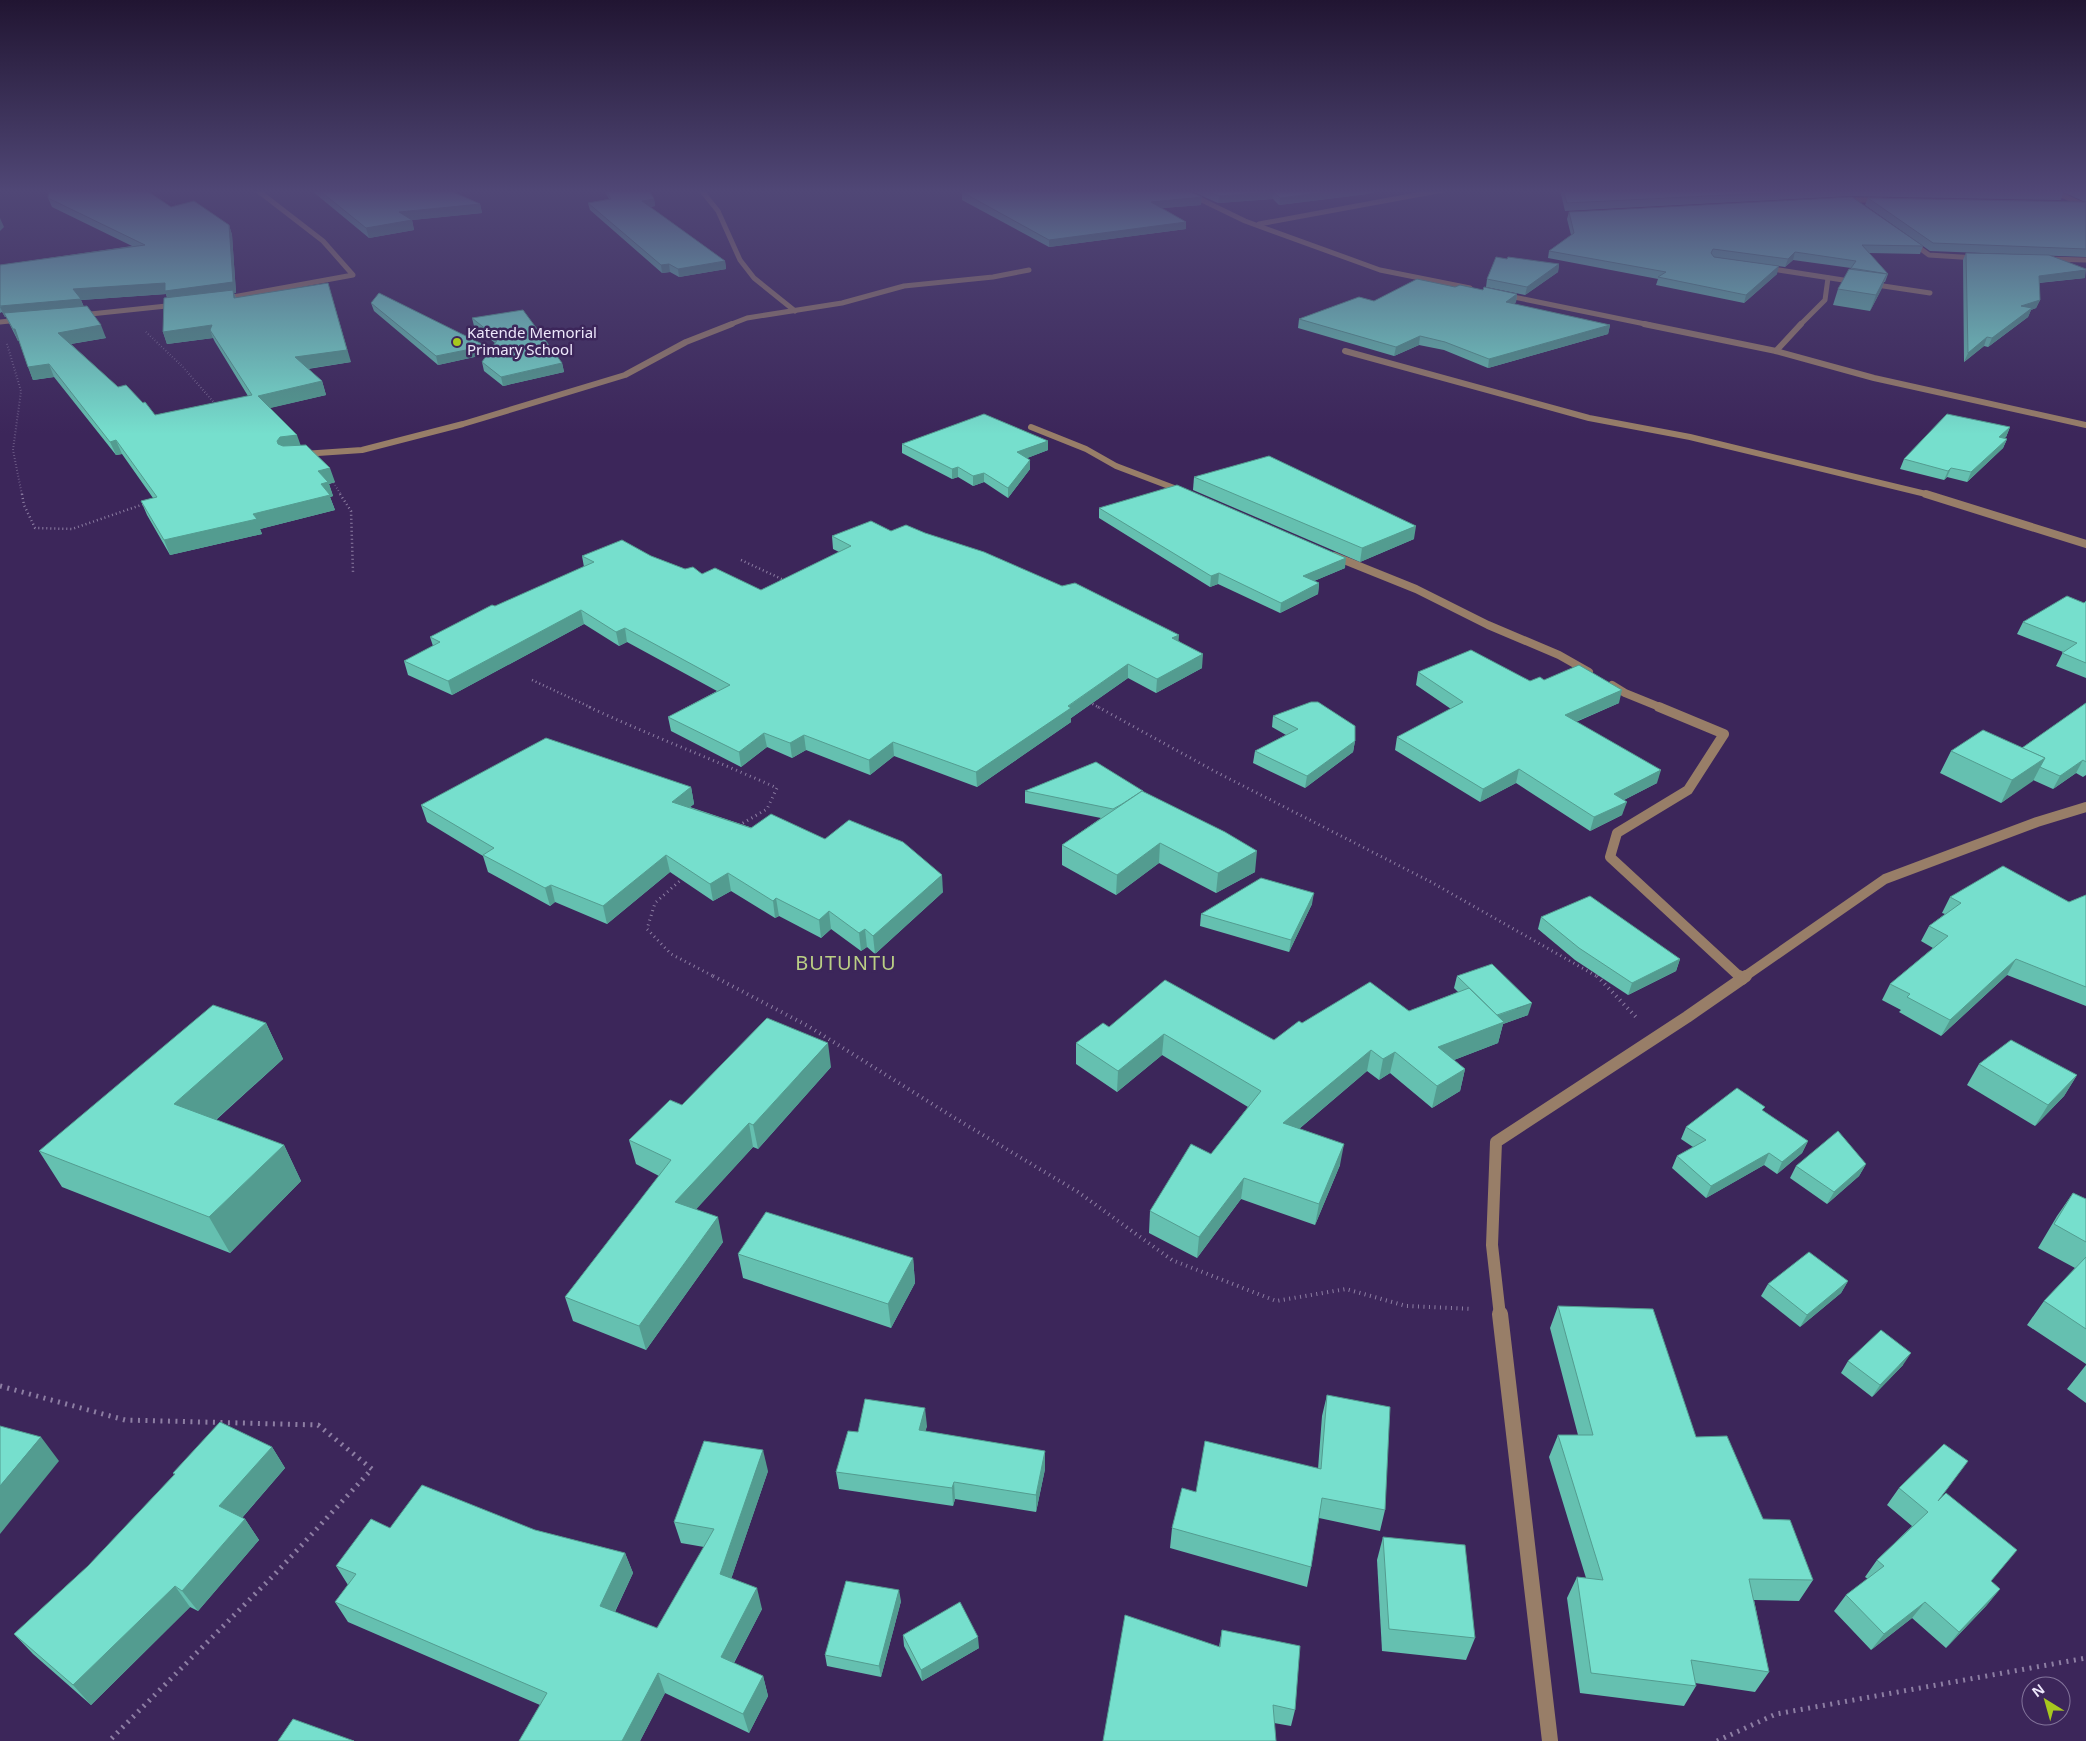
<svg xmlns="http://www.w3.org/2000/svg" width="2086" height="1741" font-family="'Noto Sans',sans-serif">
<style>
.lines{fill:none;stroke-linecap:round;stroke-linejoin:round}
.path-far5{stroke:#8d7ea3;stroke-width:1;stroke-dasharray:0.5 2;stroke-linecap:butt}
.path-far4{stroke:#8d7ea3;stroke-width:2;stroke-dasharray:0.5 2.5;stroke-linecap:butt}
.path-far3{stroke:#8d7ea3;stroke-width:2.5;stroke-dasharray:1 3;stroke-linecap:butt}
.path-far2{stroke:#8d7ea3;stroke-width:3;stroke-dasharray:1 4;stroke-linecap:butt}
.path-far1{stroke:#8d7ea3;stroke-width:4;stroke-dasharray:1 4.5;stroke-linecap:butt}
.path{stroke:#8d7ea3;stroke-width:5;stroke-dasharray:2 5.5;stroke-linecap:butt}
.minor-far5{stroke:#987e68;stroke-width:5}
.minor-far4{stroke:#987e68;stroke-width:6}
.minor-far3{stroke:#987e68;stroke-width:8}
.minor-far2{stroke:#987e68;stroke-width:10}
.minor-far1{stroke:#987e68;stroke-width:12}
.minor{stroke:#987e68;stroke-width:16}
.wall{fill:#65c0b0;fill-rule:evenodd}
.shaded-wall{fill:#539c90}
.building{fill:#76dfcd;stroke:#539c90}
.poi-dot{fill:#a7c71e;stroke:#3c265a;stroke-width:2}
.labels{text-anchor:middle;stroke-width:5;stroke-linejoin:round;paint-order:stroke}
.far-poi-label{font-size:15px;fill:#eee8fc;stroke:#3c265a;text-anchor:start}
.quarter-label{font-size:20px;letter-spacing:1px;fill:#bbcf85;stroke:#3c265a}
</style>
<rect width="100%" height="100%" fill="#3c265a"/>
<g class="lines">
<polyline class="path-far5" points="143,190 180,206"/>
<g class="path-far4">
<polyline points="146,332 183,367 216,405"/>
<polyline points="7,344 21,391 13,450 22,495"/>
<polyline points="332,480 341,495"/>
</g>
<g class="path-far3">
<polyline points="22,494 24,505 35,528 72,529 144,504"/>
<polyline points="340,494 351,511 353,572"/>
<polyline points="741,560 786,581"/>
<polyline points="532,680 592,708"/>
<polyline points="1089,702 1100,708"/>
</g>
<g class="path-far2">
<path d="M589,707c62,29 126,53 188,81l-10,21 -29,17"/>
<polyline points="1098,707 1216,772 1431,882 1598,977"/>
<polyline points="683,878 655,903 647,929 671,954 715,977"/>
</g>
<g class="path-far1">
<polyline points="713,976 808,1026 953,1117 1078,1192 1172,1260 1276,1301 1346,1289 1406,1306 1472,1309"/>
<polyline points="1597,976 1636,1017"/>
</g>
<g class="path">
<polyline points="0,1386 125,1420 318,1425 372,1469 275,1574 109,1741"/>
<polyline points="1717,1741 1776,1714 2086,1658"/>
</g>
<g class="minor-far5">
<polyline points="701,190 718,211 740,260 754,278 795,311"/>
<polyline points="1181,190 1245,221 1380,270 1470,288"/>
<polyline points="2050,190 2086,206"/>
<polyline points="1843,200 1881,200"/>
<polyline points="1259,224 1443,190"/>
<polyline points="1910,241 1929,255 1976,258"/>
<polyline points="2046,259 2086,260"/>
<polyline points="1766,268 1856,282"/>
<polyline points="1870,284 1930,293"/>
<polyline points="1504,295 1650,325"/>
<polyline points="222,299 353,275 323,241 257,190"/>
<polyline points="81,315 176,305"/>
<polyline points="0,322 19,320"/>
<polyline points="729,325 747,318 842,303 904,286 993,277 1029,270"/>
<polyline points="1800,325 1825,300 1828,278"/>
</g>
<g class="minor-far4">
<polyline points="1644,324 1776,351 1874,378 2086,425"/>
<polyline points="1345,351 1589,418 1690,437 1930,495"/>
<polyline points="1776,351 1801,324"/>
<polyline points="1031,427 1086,449 1116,466 1182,491"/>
<polyline points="303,454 362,450 463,424 625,375 686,342 732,324"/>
</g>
<g class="minor-far3">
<polyline points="1926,494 2086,544"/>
<polyline points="1334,556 1416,589 1488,625 1559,655 1589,672"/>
<polyline points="1612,685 1625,693 1662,708"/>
</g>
<g class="minor-far2">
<polyline points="1659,707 1724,734 1688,790 1617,833 1610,857 1740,977"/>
<polyline points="1744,977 1885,879 2037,822 2086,807"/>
</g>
<g class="minor-far1">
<polyline points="1739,976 1742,979"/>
<polyline points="1500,1316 1492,1245 1496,1142 1687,1017 1746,976"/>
</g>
<polyline class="minor" points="1500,1314 1550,1741"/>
</g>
<g class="wall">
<polygon points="311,190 449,190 480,204 482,213 412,220 414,230 369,238"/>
<polygon points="604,190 649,190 654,199 655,206 650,207 725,261 726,269 679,277 670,272 662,273 590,210 588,203 609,199"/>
<polygon points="1189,190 1383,190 1367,194 1279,205 1273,199 1218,203"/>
<polygon points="1560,190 2057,190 2063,193 2061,200 1850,196 1565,211"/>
<polygon points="2059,190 2086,190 2086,257 1930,251 1865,205 1868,198 2085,202"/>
<polygon points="962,192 1201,205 1162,208 1186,222 1186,229 1049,247 962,200"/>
<path d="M48,198l123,9 58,18 3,10 4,58h-2l2,5 115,64 -43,7 14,12 4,14 -57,13 31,37 35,37 -6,2 4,12 -3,1 5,13 -75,19 2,5 -92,21 -23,-40 -6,-14 12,-3 -31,-44 -6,1 -62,-78 -21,3 -14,-39h-1l-12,-24h-1l-3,-5 -2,1v-48l132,-19 -80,-39zM166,294l1,4 -4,34 4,12 46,-6 2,4 33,54 -93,19 -37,-28 -47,-43 35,-6 -22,-31 -3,-7z"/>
<polygon points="1569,212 1923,246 1920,254 1869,253 1888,274 1885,282 1884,282 1881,290 1870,311 1833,305 1838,289 1851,268 1793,260 1785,267 1714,257 1777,274 1744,303 1656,285 1658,279 1548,258 1549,251 1571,235 1567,219"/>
<polygon points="1966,253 2085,278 2039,283 2040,300 2036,308 2031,310 2028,317 1988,347 1984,346 1964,362 1963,260"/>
<polygon points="1507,259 1559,264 1558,272 1525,295 1486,287 1487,279"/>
<polygon points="1455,287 1517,294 1516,302 1514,304 1610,325 1608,334 1488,368 1444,350 1419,345 1394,356 1298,328 1299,319 1374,301"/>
<polygon points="371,303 486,346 488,354 495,343 474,326 472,318 562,363 564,372 503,386 484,371 482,362 488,354 438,365 374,311"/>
<polygon points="2010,427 2006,437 2004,438 2007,439 2003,448 1967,482 1947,477 1944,480 1900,469 1904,459"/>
<polygon points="902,444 1048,450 1027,458 1030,469 1008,498 984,482 973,486 958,477 952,479 902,453"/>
<polygon points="1194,477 1414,539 1360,562 1193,490"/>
<polygon points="1099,508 1345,568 1314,581 1319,583 1318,594 1280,613 1218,584 1210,587 1099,518"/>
<polygon points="891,531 1179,641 1202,668 1156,693 1128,678 1071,718 1071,722 977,787 894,756 870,775 806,750 792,758 767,747 741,767 671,731 668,717 717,691 627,642 619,646 584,624 452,695 408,675 404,661 433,646 430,637 584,567 582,556 651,556 685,569 761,590 839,552 833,549 832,536"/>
<polygon points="2086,601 2086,678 2056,666 2063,652 2017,634 2023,622 2084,603"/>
<polygon points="1418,672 1530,681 1544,680 1619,703 1576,722 1657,783 1624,800 1622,815 1590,831 1516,783 1480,802 1395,750 1397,737 1451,709 1416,685"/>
<polygon points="2086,703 2086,775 2083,777 2076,773 2053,789 2033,780 2001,803 1940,773 1951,751 2022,748"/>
<polygon points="1273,716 1355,741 1353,752 1305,788 1253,763 1255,751 1286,735 1272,727"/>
<polygon points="1096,762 1255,872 1216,893 1159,863 1116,895 1062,865 1062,845 1101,818 1025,803 1025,791"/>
<polygon points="691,787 694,804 690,807 943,892 875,954 867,947 861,951 831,929 821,938 779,916 775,918 731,891 713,901 670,872 607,924 555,902 550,906 488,872 483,856 427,822 421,805"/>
<polygon points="2086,895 2086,1006 2007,975 1941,1036 1899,1012 1901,1010 1882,1000 1890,984 1933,948 1921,941 1929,926 1945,914 1942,913 1950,897 2069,902"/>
<polygon points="1312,904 1289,952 1200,926 1201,914"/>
<polygon points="1541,917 1680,959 1676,971 1628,995 1575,960 1538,929"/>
<polygon points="1457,976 1528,1015 1503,1024 1498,1043 1454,1060 1465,1069 1460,1091 1432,1108 1390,1073 1379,1080 1367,1071 1299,1129 1340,1165 1315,1225 1241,1199 1197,1258 1149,1233 1150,1211 1211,1154 1248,1107 1162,1055 1117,1092 1076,1064 1076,1043 1109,1027 1274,1040 1302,1023 1409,1011 1458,992 1454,988"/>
<polygon points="266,1023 283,1059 216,1120 284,1145 301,1181 230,1253 62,1187 39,1151"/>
<polygon points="1979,1064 2077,1075 2064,1096 2035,1126 1967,1085"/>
<polygon points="831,1067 758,1149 753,1147 696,1209 723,1242 646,1350 573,1321 565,1297 659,1176 636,1164 629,1140 682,1105"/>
<polygon points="1763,1111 1808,1141 1802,1153 1777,1174 1764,1165 1706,1198 1672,1168 1677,1156 1693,1147 1681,1139 1686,1127"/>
<polygon points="1866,1164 1859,1176 1827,1204 1790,1178 1796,1166"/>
<polygon points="2073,1193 2086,1199 2086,1364 2027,1325 2044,1301 2075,1268 2038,1248 2057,1216"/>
<polygon points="738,1254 913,1258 915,1283 891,1328 743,1278"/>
<polygon points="1848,1281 1841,1293 1800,1327 1761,1296 1768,1284"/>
<polygon points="1558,1306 1696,1437 1813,1580 1799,1601 1754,1600 1769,1672 1755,1692 1695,1683 1696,1686 1684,1706 1580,1693 1567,1598 1577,1577 1586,1578 1549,1457 1558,1435 1578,1435 1550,1328"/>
<polygon points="1848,1361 1903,1365 1872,1397 1841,1373"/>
<polygon points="2086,1365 2086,1403 2067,1389"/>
<polygon points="1327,1395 1385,1510 1380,1531 1319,1518 1311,1567 1307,1587 1170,1548 1172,1528 1196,1492 1318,1469 1322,1416"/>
<polygon points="927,1426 925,1431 1045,1451 1045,1469 1036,1512 955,1499 953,1506 839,1489 836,1472 858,1432"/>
<polygon points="272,1447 285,1468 242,1518 245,1519 259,1540 198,1611 190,1607 91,1705 33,1654 14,1634 88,1566 174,1475 173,1473"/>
<polygon points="768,1471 731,1579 762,1609 734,1663 763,1676 768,1696 749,1733 665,1693 640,1741 519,1741 540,1705 348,1622 335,1602 348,1585 336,1566 390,1528 535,1530 625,1553 633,1573 615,1612 657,1628 704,1547 681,1543 674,1522"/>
<polygon points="1899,1488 1938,1501 1991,1581 2000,1589 1986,1606 1946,1648 1912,1618 1871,1650 1834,1611 1846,1595 1868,1579 1865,1577 1877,1560 1912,1526 1887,1505"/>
<polygon points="1383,1537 1475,1638 1466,1660 1382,1651 1377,1560"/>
<polygon points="901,1601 881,1677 827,1666 825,1655"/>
<polygon points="1222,1630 1295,1710 1291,1726 1274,1723 1219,1647"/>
<polygon points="903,1635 979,1648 922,1681 904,1646"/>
</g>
<g class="shaded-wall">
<polygon points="1343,190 1383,190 1367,194 1279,205 1280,198"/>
<polygon points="1274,192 1273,199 1218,203 1219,196"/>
<polygon points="1202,197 1201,205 1151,209 1151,202"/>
<polygon points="654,199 655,206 643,208 642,201"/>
<polygon points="480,204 482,213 412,220 414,230 369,238 366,228 399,212"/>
<polygon points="0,218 4,227 0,231"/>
<polygon points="1186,222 1186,229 1049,247 1049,240"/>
<polygon points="229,225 232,235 236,293 234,293 237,302 169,301 166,294 81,300 85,310 4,313 6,317 5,317 0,307"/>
<polygon points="1795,252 1793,260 1785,267 1788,259"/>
<polygon points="725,261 726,269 679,277 678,269"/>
<polygon points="669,264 670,272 662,273 661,265"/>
<polygon points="1559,264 1558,272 1525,295 1527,287"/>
<polygon points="1779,266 1777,274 1744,303 1746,295"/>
<polygon points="2086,270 2085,278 2036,283 2039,276"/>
<polygon points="1887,274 1881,290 1870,311 1876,295"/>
<polygon points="328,283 351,362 299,370 295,357"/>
<polygon points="1517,294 1516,302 1505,310 1506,302"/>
<polygon points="2040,300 2036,308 2031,310 2028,317 1988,347 1992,338 2021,306"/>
<polygon points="101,325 106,338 64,345 58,333"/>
<polygon points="212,325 210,330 213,338 167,344 163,332"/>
<polygon points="1610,325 1608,334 1488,368 1489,359"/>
<polygon points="13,329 15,329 20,341 18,341"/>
<polygon points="1420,336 1419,345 1394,356 1396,347"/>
<polygon points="1987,337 1984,346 1964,362 1968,353"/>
<polygon points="486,346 488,354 438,365 436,356"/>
<polygon points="562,363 564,372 503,386 501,377"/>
<polygon points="49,364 54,377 33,380 28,367"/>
<polygon points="322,381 326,395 262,410 258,396"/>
<polygon points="2010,427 2006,437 1995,446 1999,437"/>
<polygon points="297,435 302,449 282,455 277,441 280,437"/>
<polygon points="2007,439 2003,448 1967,482 1971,472"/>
<polygon points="116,440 122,454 116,455 110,442"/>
<polygon points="1048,441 1048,450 1017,462 1017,452"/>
<polygon points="1030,460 1030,469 1008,498 1008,488"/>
<polygon points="958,467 958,477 952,479 952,469"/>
<polygon points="330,468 335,482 329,484 333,496 330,497 335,510 260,529 262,534 170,555 164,540 253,514 321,484 318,471"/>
<polygon points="1951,468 1947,477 1944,480 1948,471"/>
<polygon points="984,473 984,482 973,486 973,476"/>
<polygon points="1416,526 1414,539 1360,562 1362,548"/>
<polygon points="1346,558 1345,568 1302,586 1303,576"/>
<polygon points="1219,573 1218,584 1210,587 1211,576"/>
<polygon points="1319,583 1318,594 1280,613 1281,603"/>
<polygon points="581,610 584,624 452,695 448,681"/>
<polygon points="625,628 627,642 619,646 616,632"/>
<polygon points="1179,635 1178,649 1172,638"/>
<polygon points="1203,654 1202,668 1156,693 1157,679"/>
<polygon points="1128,664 1128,678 1071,718 1071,722 977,787 976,772"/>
<polygon points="1622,690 1619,703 1561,728 1565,715"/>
<polygon points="764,733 767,747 741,767 739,752"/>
<polygon points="804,735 806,750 792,758 790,743"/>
<polygon points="1355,741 1353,752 1305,788 1307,776"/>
<polygon points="893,742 894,756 870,775 869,760"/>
<polygon points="2045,758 2033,781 2001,803 2012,780"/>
<polygon points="2083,760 2076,773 2053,789 2060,776"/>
<polygon points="1519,769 1516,783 1480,802 1483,789"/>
<polygon points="1661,770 1657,783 1610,807 1614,794"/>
<polygon points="691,787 694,804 675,819 672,802"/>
<polygon points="1627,802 1622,815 1590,831 1594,817"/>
<polygon points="1160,843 1159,863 1116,895 1117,875"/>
<polygon points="1257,851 1255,872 1216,893 1218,873"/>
<polygon points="666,855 670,872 607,924 603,906"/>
<polygon points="728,873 731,891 713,901 710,884"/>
<polygon points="942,875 943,892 875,954 873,936"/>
<polygon points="551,885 555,902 550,906 545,888"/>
<polygon points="1314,893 1312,904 1289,952 1291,940"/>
<polygon points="776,898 779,916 775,918 773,901"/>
<polygon points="829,911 831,929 821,938 819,920"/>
<polygon points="865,929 867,947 861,951 859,933"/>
<polygon points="1680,959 1676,971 1628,995 1632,983"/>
<polygon points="2016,959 2007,975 1941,1036 1950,1020"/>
<polygon points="1532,1003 1528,1015 1503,1024 1498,1043 1433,1068 1438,1047 1496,1016"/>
<polygon points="266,1023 283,1059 193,1140 174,1104"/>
<polygon points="1164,1034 1162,1055 1117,1092 1118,1071"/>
<polygon points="828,1043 831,1067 758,1149 753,1125"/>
<polygon points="1371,1050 1367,1071 1280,1145 1283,1123"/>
<polygon points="1395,1052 1390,1073 1379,1080 1383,1059"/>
<polygon points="1465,1069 1460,1091 1432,1108 1437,1086"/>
<polygon points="2077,1075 2064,1096 2035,1126 2048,1105"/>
<polygon points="749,1123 753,1147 681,1226 675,1202"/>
<polygon points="1808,1141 1802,1153 1777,1174 1782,1162"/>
<polygon points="1344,1144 1340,1165 1315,1225 1319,1204"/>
<polygon points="284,1145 301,1181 230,1253 209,1217"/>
<polygon points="1769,1153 1764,1165 1706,1198 1711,1186"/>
<polygon points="1866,1164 1859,1176 1827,1204 1834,1192"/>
<polygon points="1244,1178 1241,1199 1197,1258 1199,1237"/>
<polygon points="718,1217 723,1242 646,1350 639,1326"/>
<polygon points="913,1258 915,1283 891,1328 888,1304"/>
<polygon points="1848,1281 1841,1293 1800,1327 1807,1315"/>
<polygon points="1911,1353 1903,1365 1872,1397 1880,1385"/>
<polygon points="925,1408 927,1426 921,1448 919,1430"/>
<polygon points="41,1437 59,1461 0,1534 0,1486"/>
<polygon points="272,1447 285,1468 234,1527 219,1506"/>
<polygon points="763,1450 768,1471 726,1594 720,1574"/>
<polygon points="1045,1451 1045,1469 1036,1512 1036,1495"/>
<polygon points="954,1482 955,1499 953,1506 952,1488"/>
<polygon points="245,1519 259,1540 198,1611 182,1591"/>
<polygon points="625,1553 633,1573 608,1626 600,1606"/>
<polygon points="175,1586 190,1607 91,1705 73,1685"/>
<polygon points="757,1588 762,1609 727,1676 721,1657"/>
<polygon points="2000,1589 1986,1606 1946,1648 1959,1632"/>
<polygon points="899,1590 901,1601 881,1677 879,1666"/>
<polygon points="1925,1602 1912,1618 1871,1650 1884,1634"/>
<polygon points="978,1637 979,1648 922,1681 921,1670"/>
<polygon points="658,1673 665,1693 640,1741 622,1741"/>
<polygon points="763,1676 768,1696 749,1733 743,1714"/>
</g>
<g class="building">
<polygon points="49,190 146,190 171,207 194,201 229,225 233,282 165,291 165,283 73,289 81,299 0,306 0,265 145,245 48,198"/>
<polygon points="319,190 449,190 480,204 399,212 412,220 366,228"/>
<polygon points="606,190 649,190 654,199 642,201 725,261 678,269 669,264 661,265 588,203 611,199"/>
<polygon points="987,190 1186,190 1202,197 1151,202 1186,222 1049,240 962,192"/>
<polygon points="1205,190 1343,190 1280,198 1274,192 1219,196"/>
<polygon points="1563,190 1829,190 1567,203"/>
<polygon points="1909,190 2057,190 2063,193"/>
<polygon points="2077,190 2086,190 2086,194"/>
<polygon points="1852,197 1923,246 1862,245 1888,274 1851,268 1856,261 1795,252 1788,259 1713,249 1711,253 1714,257 1779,266 1746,295 1658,277 1666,272 1549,251 1574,233 1569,212"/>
<polygon points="1868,198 2085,202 2086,201 2086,249 1933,243"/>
<polygon points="1966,253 2049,255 2086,269 2086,270 2039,276 2040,300 2021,306 2032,308 1992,338 1987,337 1968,353"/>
<polygon points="1496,257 1507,259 1508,257 1559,264 1527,287 1487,279"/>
<polygon points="1849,269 1887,274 1876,295 1838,289"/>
<polygon points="1417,279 1455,287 1460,285 1483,290 1484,287 1517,294 1506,302 1610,325 1489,359 1445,342 1420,336 1396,347 1299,319 1359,297 1374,301"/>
<polygon points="328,283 347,350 295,357 322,381 258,396 297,435 280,437 277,441 278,444 283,446 306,445 330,468 318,471 328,482 321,484 330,495 253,514 257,519 164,540 141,501 157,497 116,440 110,442 49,364 28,367 15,329 13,329 4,313 87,306 101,325 58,333 118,387 126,385 143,403 145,402 155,415 252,395 210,330 212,325 163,332 164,298 233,290 234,298"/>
<polygon points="379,293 486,346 436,356 371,303"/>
<polygon points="523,310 562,363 501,377 482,362 498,339 472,318"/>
<polygon points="984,414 1048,441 1017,452 1030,460 1008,488 984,473 973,476 958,467 952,469 902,444"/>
<polygon points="1947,414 2010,427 1999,437 2007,439 1971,472 1951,468 1948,471 1904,459"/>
<polygon points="1269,456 1416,526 1362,548 1194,477"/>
<polygon points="1177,485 1346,558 1303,576 1319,583 1281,603 1219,573 1211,576 1099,508"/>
<polygon points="871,521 891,531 906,525 925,533 984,552 1062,586 1075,583 1179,635 1172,638 1203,654 1157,679 1128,664 1068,706 1071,708 976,772 893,742 869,760 804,735 790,743 764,733 739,752 668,717 730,685 625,628 616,632 581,610 448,681 404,661 440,642 430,637 492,605 495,606 594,562 582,556 622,540 651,556 685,569 693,567 702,574 715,568 761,590 851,546 832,536"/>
<polygon points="2067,596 2084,603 2086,601 2086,663 2062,653 2077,643 2023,622"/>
<polygon points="1471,650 1530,681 1540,677 1544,680 1579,665 1622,690 1565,715 1661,770 1614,794 1627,802 1594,817 1519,769 1483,789 1397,737 1463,702 1418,672"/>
<polygon points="1311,702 1318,702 1355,726 1355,741 1307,776 1255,751 1298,729 1273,716"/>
<polygon points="2086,703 2086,762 2083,760 2060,776 2040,767 2045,758 2022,748"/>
<polygon points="1983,730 2045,758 2012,780 1951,751"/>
<polygon points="546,738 691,787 672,802 751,828 771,814 825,839 849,820 903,842 942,875 873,936 865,929 859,933 829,911 819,920 776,898 773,901 728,873 710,884 666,855 603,906 551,885 545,888 483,855 494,848 421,805"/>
<polygon points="1096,762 1143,791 1142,791 1122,804 1113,809 1025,791"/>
<polygon points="1142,791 1225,832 1257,851 1218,873 1160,843 1117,875 1062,845"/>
<polygon points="2003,866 2069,902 2086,895 2086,987 2016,959 1950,1020 1907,997 1910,994 1890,984 1948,936 1929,926 1961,903 1950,897"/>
<polygon points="1261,878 1314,893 1291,940 1201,914"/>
<polygon points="1590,896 1680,959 1632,983 1579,948 1541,917"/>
<polygon points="1492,964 1532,1003 1497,1015 1457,976"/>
<polygon points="1165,980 1274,1040 1299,1021 1302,1023 1370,982 1409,1011 1469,988 1504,1022 1438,1047 1465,1069 1437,1086 1395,1052 1383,1059 1371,1050 1283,1123 1344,1144 1319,1204 1244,1178 1199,1237 1150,1211 1191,1144 1211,1154 1261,1091 1164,1034 1118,1071 1076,1043 1103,1023 1109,1027"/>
<polygon points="213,1005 266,1023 174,1104 284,1145 209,1217 39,1151"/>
<polygon points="767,1018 828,1043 753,1125 749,1123 675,1202 718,1217 639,1326 565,1297 671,1160 629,1140 670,1100 682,1105"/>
<polygon points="2011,1040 2077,1075 2048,1105 1979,1064"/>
<polygon points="1737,1088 1765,1107 1762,1110 1808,1141 1782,1162 1769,1153 1711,1186 1677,1156 1706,1140 1686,1127"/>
<polygon points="1838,1131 1866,1164 1834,1192 1796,1166"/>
<polygon points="2073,1193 2086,1199 2086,1242 2054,1224"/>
<polygon points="766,1212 913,1258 888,1304 738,1254"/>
<polygon points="1809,1252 1848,1281 1807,1315 1768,1284"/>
<polygon points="2086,1257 2086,1329 2044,1301"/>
<polygon points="1558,1306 1653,1309 1696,1437 1727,1436 1763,1519 1790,1520 1813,1580 1749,1579 1769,1672 1691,1660 1696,1686 1591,1673 1577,1577 1603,1580 1558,1435 1593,1435"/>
<polygon points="1881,1330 1911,1353 1880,1385 1848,1361"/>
<polygon points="1327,1395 1390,1407 1385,1510 1322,1498 1311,1567 1172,1528 1182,1488 1196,1492 1205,1441 1321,1469"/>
<polygon points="865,1399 925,1408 919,1430 1045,1451 1036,1495 954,1482 952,1488 836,1472 848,1431 858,1432"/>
<polygon points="220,1422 272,1447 219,1506 245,1519 182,1591 175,1586 73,1685 14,1634 88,1566 175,1474 173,1473"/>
<polygon points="0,1426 41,1437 0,1486"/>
<polygon points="704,1441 763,1450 720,1574 757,1588 721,1657 763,1676 743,1714 658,1673 622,1741 519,1741 547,1693 335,1602 356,1574 336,1566 371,1519 390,1528 422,1485 535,1530 625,1553 600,1606 657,1628 714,1529 674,1522"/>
<polygon points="1944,1444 1968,1461 1938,1501 1946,1493 2017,1550 1991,1581 2000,1589 1959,1632 1925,1602 1884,1634 1846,1595 1884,1566 1877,1560 1928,1512 1899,1488"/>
<polygon points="1383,1537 1465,1545 1475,1638 1389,1629"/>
<polygon points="846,1581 899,1590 879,1666 825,1655"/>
<polygon points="960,1602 978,1637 921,1670 903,1635"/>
<polygon points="1125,1615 1220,1647 1222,1630 1300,1646 1295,1710 1273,1705 1276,1741 1103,1741"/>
<polygon points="293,1719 354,1741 278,1741"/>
</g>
<linearGradient id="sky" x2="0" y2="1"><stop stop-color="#211532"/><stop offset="0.44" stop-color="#504776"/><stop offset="1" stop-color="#504776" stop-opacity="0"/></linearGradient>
<rect width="2086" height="434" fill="url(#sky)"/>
<circle class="poi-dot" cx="457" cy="342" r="5"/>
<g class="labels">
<g class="far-poi-label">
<text x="467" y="338">Katende Memorial<tspan x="467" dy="17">Primary School</tspan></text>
</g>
<g class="quarter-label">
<text x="846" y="970">BUTUNTU</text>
</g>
</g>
<g transform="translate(2046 1701) rotate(323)"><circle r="24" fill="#3c265a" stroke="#83749b"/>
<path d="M0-4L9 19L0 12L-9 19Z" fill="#a7c71e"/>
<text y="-8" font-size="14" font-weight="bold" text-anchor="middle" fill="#eee8fc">N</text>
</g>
</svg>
